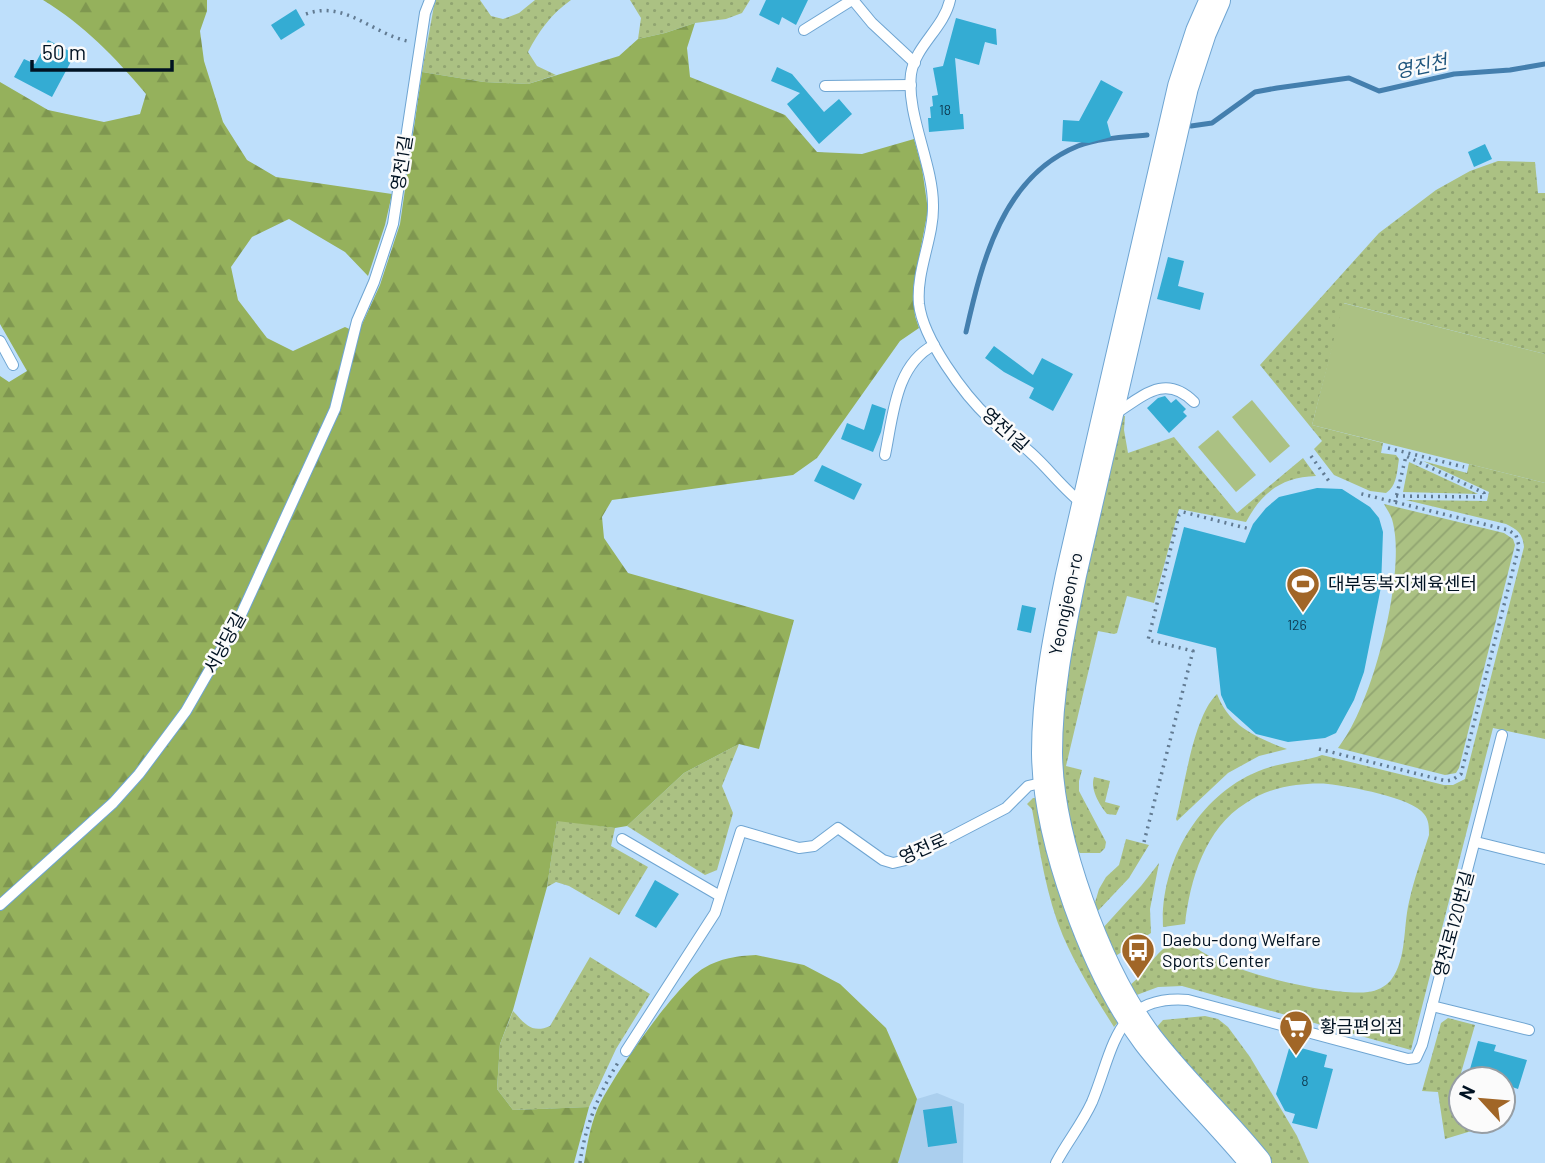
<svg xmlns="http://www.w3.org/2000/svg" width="1545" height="1163" font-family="Barlow,'Noto Sans KR',sans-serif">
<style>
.built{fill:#abcfee}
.grass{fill:url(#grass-dots)}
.forest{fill:url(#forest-firs)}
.garden{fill:url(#garden-furrows)}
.pitch{fill:#abc183}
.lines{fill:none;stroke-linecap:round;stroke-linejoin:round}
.stream{stroke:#447fae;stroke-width:5}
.building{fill:#34acd3}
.lane-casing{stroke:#6fa5d2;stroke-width:12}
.secondary-casing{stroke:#6fa5d2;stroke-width:32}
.path{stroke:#627b92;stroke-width:3.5;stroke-dasharray:2 5;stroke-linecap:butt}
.lane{stroke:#fff;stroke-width:10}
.secondary{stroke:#fff;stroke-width:30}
.labels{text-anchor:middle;stroke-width:5;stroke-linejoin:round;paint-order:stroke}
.number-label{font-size:14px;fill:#0d384e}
.street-label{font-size:18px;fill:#001222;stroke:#fbfbfb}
.poi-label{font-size:18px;fill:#001222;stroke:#fbfbfb;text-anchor:start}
.water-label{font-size:19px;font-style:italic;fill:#1f567e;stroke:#fbfbfb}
</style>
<defs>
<pattern id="grass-dots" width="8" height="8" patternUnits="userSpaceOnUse" patternTransform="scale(1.75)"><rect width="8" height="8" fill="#abc183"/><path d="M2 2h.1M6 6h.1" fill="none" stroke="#91a571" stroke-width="1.8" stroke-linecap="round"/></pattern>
<pattern id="forest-firs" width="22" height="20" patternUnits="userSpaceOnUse" patternTransform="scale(1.75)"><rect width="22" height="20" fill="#95b15c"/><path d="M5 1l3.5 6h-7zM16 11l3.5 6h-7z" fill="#7f9750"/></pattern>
<pattern id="garden-furrows" width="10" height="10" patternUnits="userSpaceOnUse" patternTransform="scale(1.75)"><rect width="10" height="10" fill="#abc183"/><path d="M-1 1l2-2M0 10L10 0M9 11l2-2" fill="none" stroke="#91a571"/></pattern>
</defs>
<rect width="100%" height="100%" fill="#bedffb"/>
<polygon class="built" points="937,1093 964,1104 963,1163 898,1163 917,1099"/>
<g class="grass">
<path d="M435,0h45l11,16 12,3 16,-6 16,-13h36c-20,14 -32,31 -43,52l9,14 19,9 -28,9 -44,-2 -62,-10z"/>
<polygon points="630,0 750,0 742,13 726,19 695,23 665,33 638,39 641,18"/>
<path d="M1498,161l37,1 3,31h7v161l-201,-51 -32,122 71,18 -2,10 15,2 3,4c-2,12 -2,27 -13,34l-16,-2 -36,-16 -20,-26 8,-8 -62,-76 119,-132 57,-43 34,-19z"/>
<path d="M1118,414l7,2 -1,14 4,23 46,-16 63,76 66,-55 13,18c-34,1 -54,16 -70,46l-67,-13 -25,94 -27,-7 -10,37 -3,1 -16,-3 -32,135 16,4 -3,11v10l27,51 -1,6 -5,5h-20l-7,-6 -8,-35 -6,-108z"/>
<path d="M1423,461l44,12 2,-9 76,19v256l-52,-11 -82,322 -229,-64 -24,1 -24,9 -5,-10c21,-16 29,-44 57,-48 19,30 146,59 182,54 9,-1 17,-5 23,-12 16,-21 12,-53 18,-78 5,-23 13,-45 20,-67 0,-8 0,-15 -5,-21 -11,-16 -76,-28 -96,-30 -10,-1 -22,0 -32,1 -17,2 -36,8 -50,18 -41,25 -56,77 -61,121l-22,3c-3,-66 37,-135 101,-158 19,-7 39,-7 58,-14l122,30h9l12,-6 59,-232c-1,-13 -7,-18 -18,-23l-100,-24 81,1 2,-9z"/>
<polygon points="1409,462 1478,494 1403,492"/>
<path d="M1217,694c12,32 40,44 70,55l-28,7 -31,17 -51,48 -1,-2c9,-33 17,-102 41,-125z"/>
<polygon points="739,744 722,786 733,813 717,870 705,875 627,826 684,773"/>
<path d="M1094,777l16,4 -5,21 15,4 -4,9 -9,-1c-8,-10 -17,-25 -13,-37z"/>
<path d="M1033,798h8l81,219 -8,10c-19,-30 -37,-59 -51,-91 -17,-40 -23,-85 -31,-127l-5,-5z"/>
<polygon points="557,820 615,828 611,846 648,867 619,915 569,886 556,882 547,887"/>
<polygon points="1126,839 1149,845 1129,878 1095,914 1094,906 1099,889 1106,877 1119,865"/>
<polygon points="1159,863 1150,909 1151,933 1114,957 1102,929 1141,886"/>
<path d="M590,957l60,37 -34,55 -27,58 -76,3 -16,-21 3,-45 13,-33c12,13 19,23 37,15z"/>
<polygon points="1205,1016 1218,1019 1228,1027 1250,1057 1297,1136 1309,1163 1272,1163 1155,1029 1163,1020"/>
<polygon points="1448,1018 1475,1025 1461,1073 1475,1077 1474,1079 1461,1079 1461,1121 1476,1121 1478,1129 1445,1139 1438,1092 1422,1091 1441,1023"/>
</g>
<g class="forest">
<path d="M43,0h164v11l-7,20 4,30 19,61 24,38 29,17 116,17 -7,31 -17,51 -23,-24 -56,-33 -37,18 -21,30 7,33 29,38 26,13 52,-24 13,6 22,-48 20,-61 22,-152 62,10 44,2 91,-28 19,-17 27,-6 30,-10 -8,25 3,29 95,38 32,37 45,2 52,-15 8,29 6,42 -15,79 2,27 4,12 -19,13 -83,117 -24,17 -181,25 -10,17 2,21 24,35 166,47 -35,129 -20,-5 -55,29 -57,53 -12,2 -58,-7 -10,66 -34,123 -13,34 -3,45 16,21 76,-3 -15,56h-574v-787l9,6 18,-11 -27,-47v-242l48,28 56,12 36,-8 6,-20c-31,-37 -62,-69 -103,-94z"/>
<path d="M756,955l48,10 36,19 46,44 31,71 -19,64h-314c3,-17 6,-36 13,-53 12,-29 80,-127 107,-142 17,-10 32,-12 52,-13z"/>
</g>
<path class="garden" d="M1384,504l120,29 9,6 2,6 -56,223 -3,5 -11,2 -107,-27c34,-41 68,-173 55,-225 -1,-7 -6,-13 -9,-19z"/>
<g class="pitch">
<polygon points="1343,303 1545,354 1545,483 1312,425"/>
<polygon points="1252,400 1290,446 1270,463 1232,417"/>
<polygon points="1218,430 1256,475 1236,492 1198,447"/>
</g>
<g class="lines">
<g class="stream">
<polyline points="1191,126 1212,123 1255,92 1277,88 1349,78 1379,91 1454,74 1510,70 1545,64"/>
<path d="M966,332c16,-71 37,-156 112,-186 20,-8 47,-9 69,-11"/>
</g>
</g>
<g class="building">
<polygon points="766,0 808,0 796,25 782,17 779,25 759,15"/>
<polygon points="296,9 305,25 281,40 271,25"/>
<polygon points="956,18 996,29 997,45 985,42 979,65 955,58 960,114 963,114 964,129 929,132 928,118 931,118 930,107 933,106 932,96 938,95 933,68 943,66"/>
<polygon points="48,40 75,54 52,97 14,77 24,59 35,64"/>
<polygon points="777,67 792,74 824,112 839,99 852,114 819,144 787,104 800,93 771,81"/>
<polygon points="1101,80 1123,92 1107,122 1111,137 1089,143 1062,141 1063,120 1079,121"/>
<polygon points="1485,144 1492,159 1474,167 1468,152"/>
<polygon points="1168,257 1184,261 1178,286 1204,293 1200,310 1157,299"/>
<polygon points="994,346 1033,375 1042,358 1073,374 1053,411 1029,398 1034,388 1004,372 985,358"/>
<polygon points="1165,396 1171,403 1176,399 1186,409 1183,412 1187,416 1169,433 1147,408 1158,398"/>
<polygon points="872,404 886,409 881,432 873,452 841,439 847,423 864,430"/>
<polygon points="822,465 862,484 854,500 814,481"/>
<polygon points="1317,488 1342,489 1370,507 1379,518 1383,532 1381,587 1364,672 1354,700 1336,733 1325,738 1288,742 1256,734 1227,708 1221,695 1216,648 1157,633 1184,527 1245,543 1253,524 1266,508 1279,497"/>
<polygon points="1022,605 1036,608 1031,633 1017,630"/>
<polygon points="655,880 679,894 656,928 635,916"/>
<polygon points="1478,1041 1496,1045 1494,1051 1527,1060 1518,1089 1503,1084 1503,1079 1470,1069"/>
<polygon points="1290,1045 1327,1055 1324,1067 1333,1069 1317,1129 1292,1123 1295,1114 1285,1111 1276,1094"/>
<polygon points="952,1106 957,1143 928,1147 923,1110"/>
</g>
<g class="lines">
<g class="lane-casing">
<g id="lane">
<polyline points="853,0 872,23 915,63"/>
<path d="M950,0c-6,28 -35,46 -39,74 -5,40 22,90 22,131 1,33 -17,65 -14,99 4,35 45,91 71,115 13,12 28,22 41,34 19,17 33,37 53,52"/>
<polyline points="804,30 852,0"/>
<polyline points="825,86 911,85"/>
<polyline points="0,341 13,365"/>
<path d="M1115,414c28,-18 50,-41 79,-12"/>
<path d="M885,455c8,-38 10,-90 49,-110"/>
<polyline points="622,839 720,896"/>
<polyline points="1476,842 1545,859"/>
<polyline points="0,905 113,803 139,774 186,711 240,617 335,409 357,321 374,282 393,224 425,13 430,0"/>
<polyline points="1432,1006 1529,1030"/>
<polyline points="626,1051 715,913 741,831 799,848 814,846 838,828 883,860 893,863 906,860 1006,808 1028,786 1045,782"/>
<path d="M1056,1163c11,-21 26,-39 36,-61 22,-53 23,-108 96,-102l220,59 8,-1 6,-13 80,-310"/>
</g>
</g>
<g class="secondary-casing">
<path id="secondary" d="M1215,0l-14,32 -18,55 -112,488c-12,59 -24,117 -24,178 1,86 49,218 101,287 33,43 74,81 108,123"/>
</g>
<g class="path">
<path d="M306,14c38,-14 66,19 101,27"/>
<polyline points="1388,448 1464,467"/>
<polyline points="1311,456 1331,484"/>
<polyline points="1396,496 1484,497 1484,493 1406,456"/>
<polyline points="1395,502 1406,456"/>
<polyline points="1319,749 1446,781 1452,780 1461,774 1519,546 1516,535 1508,530 1358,493"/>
<polyline points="1144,842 1193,651 1148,640 1179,515 1183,512 1250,529"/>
<path d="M580,1163c5,-37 19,-70 39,-102"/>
</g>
<use href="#lane" class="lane"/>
<use href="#secondary" class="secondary"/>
</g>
<defs>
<g id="stadium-pin" transform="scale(1.75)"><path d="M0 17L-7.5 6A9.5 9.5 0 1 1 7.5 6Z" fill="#a16627" stroke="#fbfbfb"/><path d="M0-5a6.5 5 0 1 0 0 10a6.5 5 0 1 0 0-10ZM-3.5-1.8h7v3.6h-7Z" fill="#fff"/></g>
<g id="bus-pin" transform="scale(1.75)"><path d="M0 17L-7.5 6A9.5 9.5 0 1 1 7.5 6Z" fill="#a16627" stroke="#fbfbfb"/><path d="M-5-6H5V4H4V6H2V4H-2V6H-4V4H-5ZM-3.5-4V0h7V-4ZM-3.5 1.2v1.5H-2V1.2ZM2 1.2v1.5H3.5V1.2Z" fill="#fff"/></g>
<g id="supermarket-pin" transform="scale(1.75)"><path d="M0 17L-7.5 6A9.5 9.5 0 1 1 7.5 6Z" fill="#a16627" stroke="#fbfbfb"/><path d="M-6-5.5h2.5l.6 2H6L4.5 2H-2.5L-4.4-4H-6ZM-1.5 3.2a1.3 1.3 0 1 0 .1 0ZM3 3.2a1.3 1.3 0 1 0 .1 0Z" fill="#fff"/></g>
</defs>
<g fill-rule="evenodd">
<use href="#stadium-pin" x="1303" y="584"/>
<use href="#bus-pin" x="1138" y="950"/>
<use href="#supermarket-pin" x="1296" y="1027"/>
</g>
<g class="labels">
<g class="number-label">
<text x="945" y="115">18</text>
<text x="1297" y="630">126</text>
<text x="1305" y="1086">8</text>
</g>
<g class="street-label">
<text transform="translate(402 163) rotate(-81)" y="6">영전1길</text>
<text transform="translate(1005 430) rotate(42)" y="6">영전1길</text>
<text transform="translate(1066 604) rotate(-78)" y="6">Yeongjeon-ro</text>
<text transform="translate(225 643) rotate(-61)" y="6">서낭당길</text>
<text transform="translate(923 849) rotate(-24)" y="6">영전로</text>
<text transform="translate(1454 924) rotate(-75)" y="6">영전로120번길</text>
</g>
<g class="poi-label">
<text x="1328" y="590">대부동복지체육센터</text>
<text x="1162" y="946">Daebu-dong Welfare<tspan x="1162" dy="21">Sports Center</tspan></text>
<text x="1320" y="1033">황금편의점</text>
</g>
<g class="water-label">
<text transform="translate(1421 66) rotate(-12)" y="7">영진천</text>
</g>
</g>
<g transform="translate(1482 1100) rotate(296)"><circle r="33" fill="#fbfbfb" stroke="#979ea4" stroke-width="2"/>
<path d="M0-5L12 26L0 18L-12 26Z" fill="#a16627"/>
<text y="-10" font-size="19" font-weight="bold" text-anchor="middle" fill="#001222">N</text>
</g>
<path d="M32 60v10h140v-10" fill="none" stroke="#001222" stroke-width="3.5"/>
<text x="42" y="60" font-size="21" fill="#001222" stroke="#fbfbfb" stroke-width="5" paint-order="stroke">50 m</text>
</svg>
